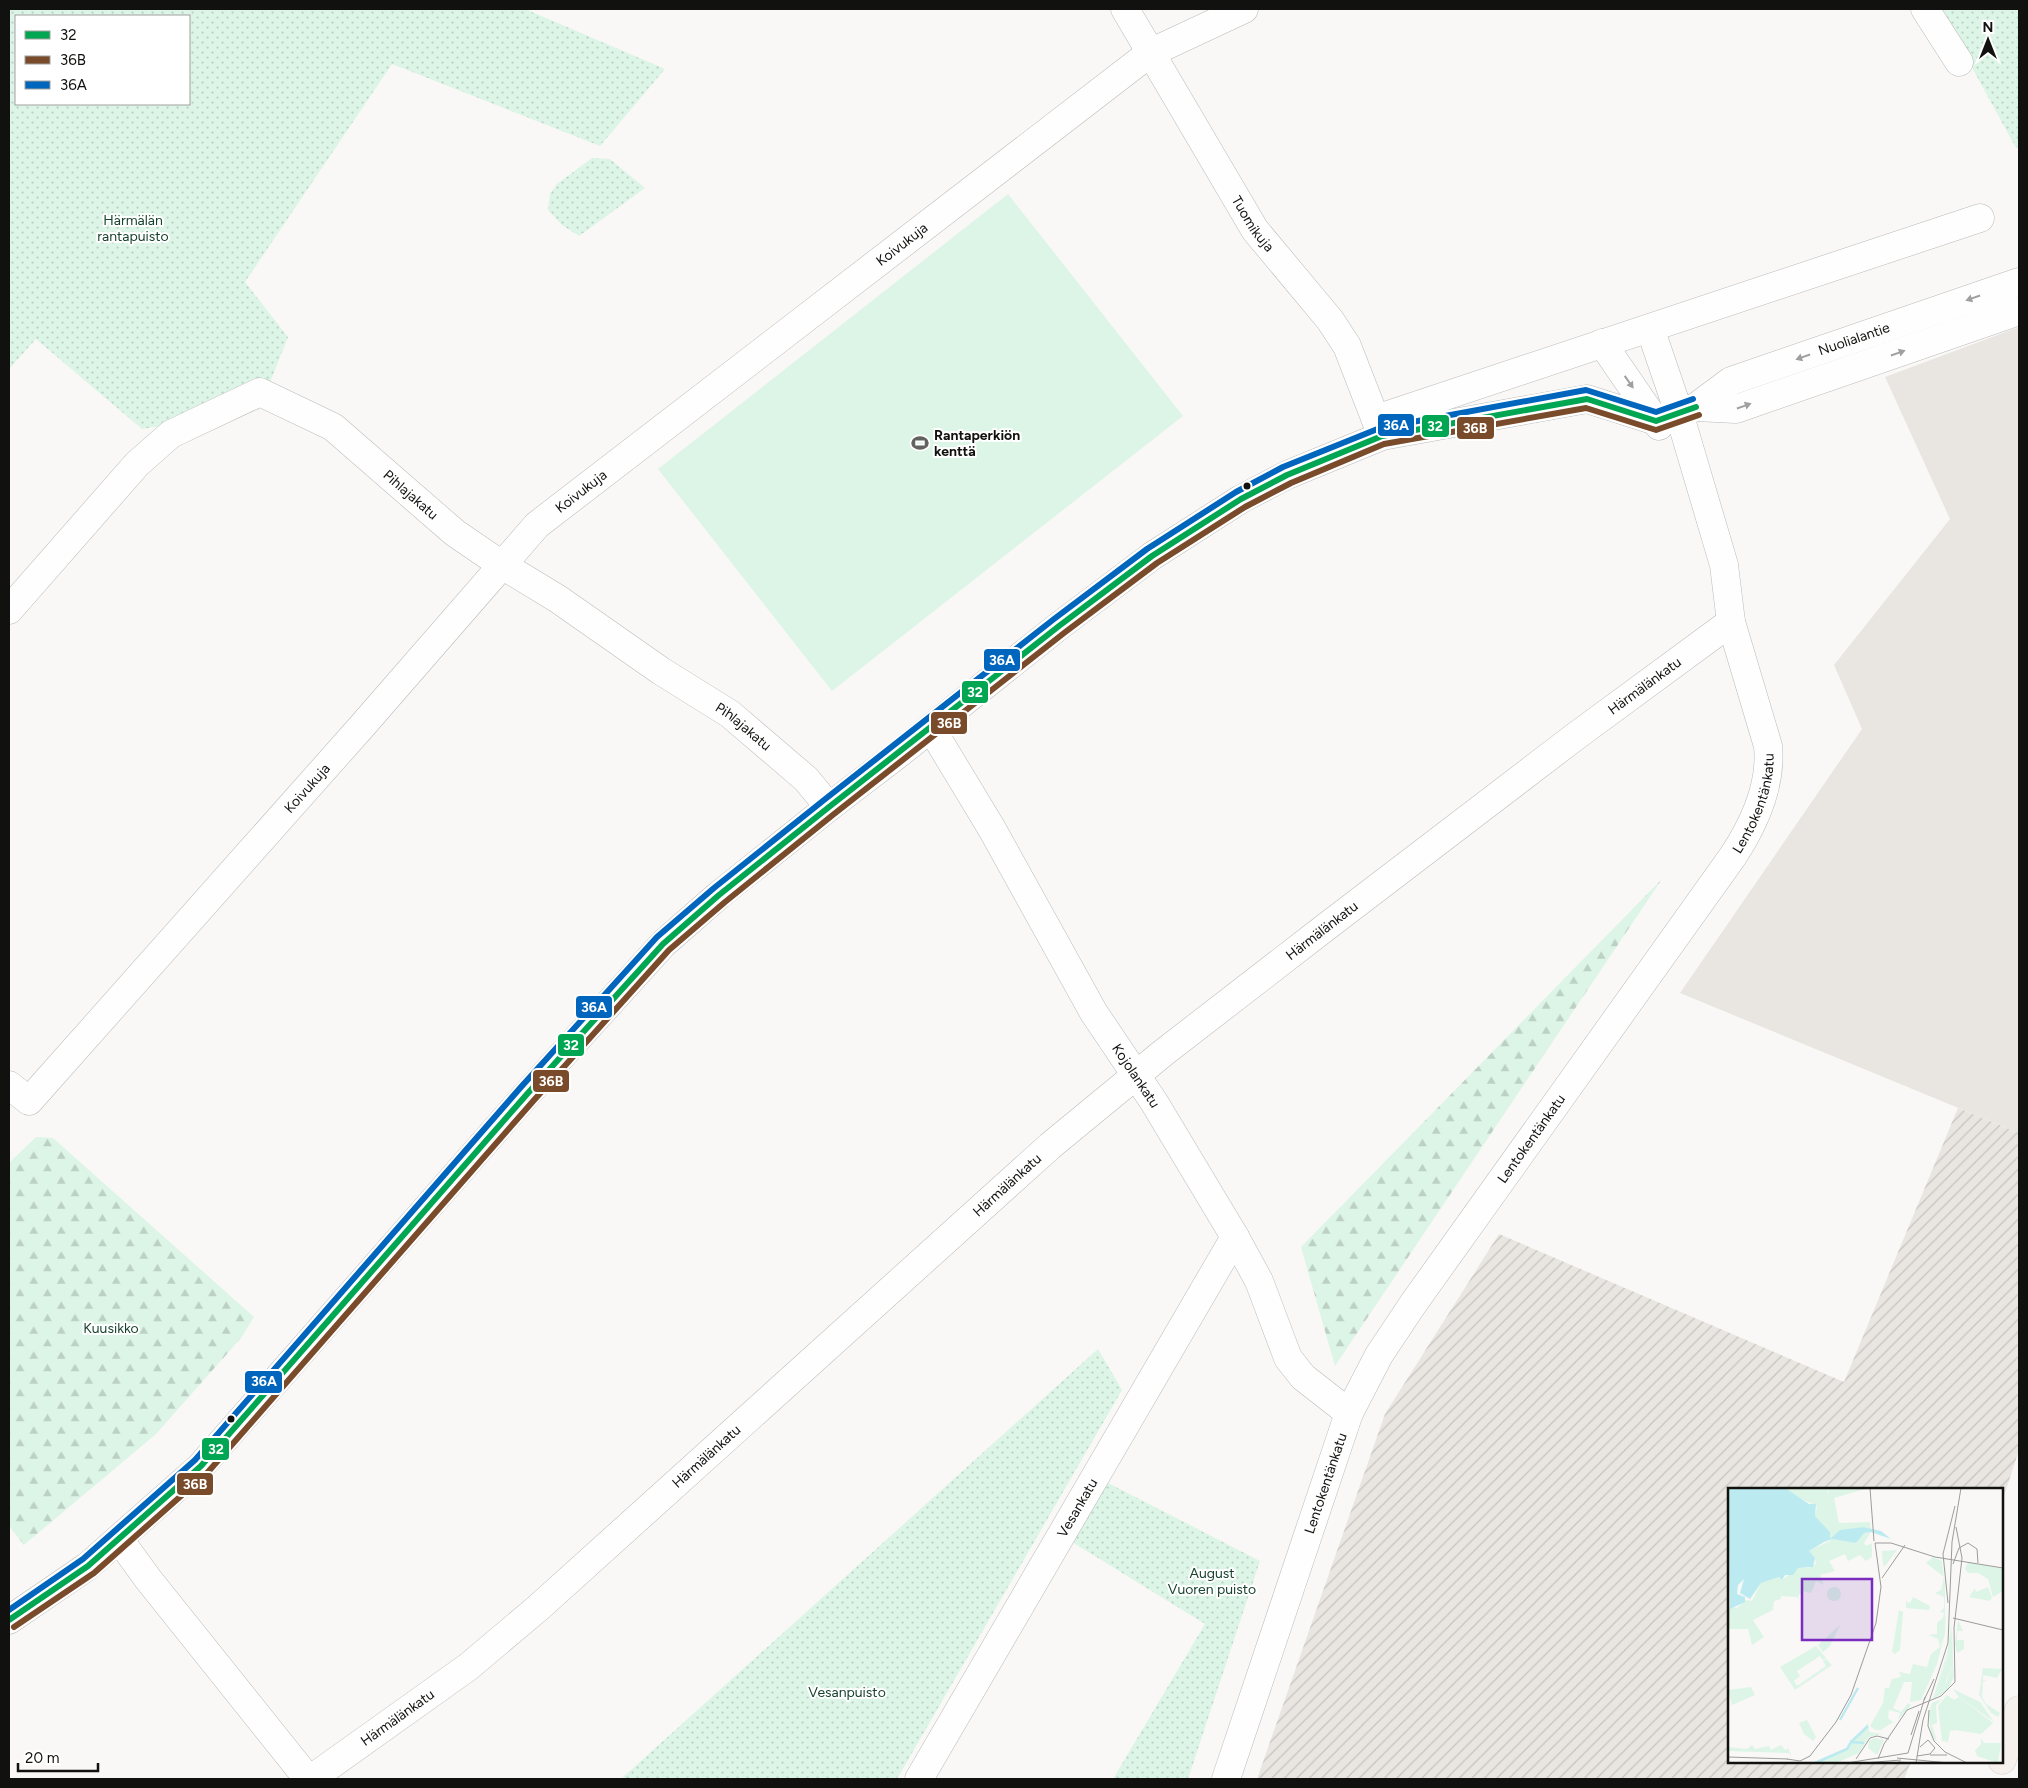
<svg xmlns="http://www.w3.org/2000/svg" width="2028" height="1788" font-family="Figtree,sans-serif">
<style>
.built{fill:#e9e6e1}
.industrial{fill:url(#industrial-furrows)}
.forest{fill:url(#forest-firs)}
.park{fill:url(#park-dots);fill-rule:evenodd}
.garden{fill:#dcf5e6}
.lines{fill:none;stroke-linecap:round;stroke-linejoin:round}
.minor-casing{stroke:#bbbab9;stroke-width:29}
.major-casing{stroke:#d6d6d5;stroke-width:29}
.minor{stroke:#fefefe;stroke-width:28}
.major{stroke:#f6f1ed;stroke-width:28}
.bus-1-casing{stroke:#fff;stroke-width:10}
.bus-2-casing{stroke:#fff;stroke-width:10}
.bus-3-casing{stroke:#fff;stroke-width:10}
.bus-1{stroke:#00a651;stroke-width:6}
.bus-2{stroke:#7a4b2a;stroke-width:6}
.bus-3{stroke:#0065bd;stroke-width:6}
.oneway{fill:#9f9f9e}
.bus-dot{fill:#11110f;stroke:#fff;stroke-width:2}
.labels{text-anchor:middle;stroke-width:4;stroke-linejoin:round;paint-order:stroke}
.park-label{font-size:14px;fill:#17422f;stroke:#fff}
.street-label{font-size:14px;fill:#11110f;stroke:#fff}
.poi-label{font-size:14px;font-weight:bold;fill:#11110f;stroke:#fff;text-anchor:start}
.inset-river{fill:none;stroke:#bbebf0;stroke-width:2.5}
.inset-road{fill:none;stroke:#9c9c9a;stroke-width:1}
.view{fill:#7b2cbf;fill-opacity:0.15;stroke:#7b2cbf;stroke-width:2.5}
.inset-edge{fill:none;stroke:#11110f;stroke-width:2.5}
.line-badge{stroke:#fff;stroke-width:2}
.badge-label{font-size:14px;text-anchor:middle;font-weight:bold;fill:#fff}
</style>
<defs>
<pattern id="industrial-furrows" width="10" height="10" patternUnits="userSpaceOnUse" patternTransform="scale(1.25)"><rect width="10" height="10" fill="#e9e6e1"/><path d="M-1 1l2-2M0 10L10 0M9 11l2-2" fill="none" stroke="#c7c4c0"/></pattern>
<pattern id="forest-firs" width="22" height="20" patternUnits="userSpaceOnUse" patternTransform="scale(1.25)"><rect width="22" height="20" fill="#dcf5e6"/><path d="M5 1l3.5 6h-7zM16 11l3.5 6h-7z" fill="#bcd1c4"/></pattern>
<pattern id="park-dots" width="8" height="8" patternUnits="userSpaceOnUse" patternTransform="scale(1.25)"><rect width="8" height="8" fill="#dcf5e6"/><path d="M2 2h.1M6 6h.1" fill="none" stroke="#bcd1c4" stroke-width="1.8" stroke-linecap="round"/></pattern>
</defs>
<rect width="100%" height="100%" fill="#f9f8f6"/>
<polygon class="built" points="2019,327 2019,1133 1680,993 1862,729 1834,665 1950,519 1885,377"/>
<polygon class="industrial" points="1958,1108 2019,1133 2019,1450 2002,1502 2002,1489 1729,1489 1729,1762 1911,1762 1904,1779 1257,1779 1385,1414 1499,1234 1844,1382"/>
<g class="forest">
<polygon points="1662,879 1335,1366 1301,1247"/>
<polygon points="36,1137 53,1138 254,1317 241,1338 156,1434 24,1545 9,1526 9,1163"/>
</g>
<g class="park">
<path d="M9,9h516l140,60 -65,77 -208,-82 -147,218 43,55 -29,73 -117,19 -106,-90 -27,30zM16,16h173v88h-173z"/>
<polygon points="1940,9 2019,9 2019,146 2016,148"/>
<polygon points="592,158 610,159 645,188 579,236 562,225 548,210 550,194 557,184"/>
<polygon points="1098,1349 1122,1390 897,1779 621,1779"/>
<polygon points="1106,1482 1260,1561 1188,1779 1113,1779 1205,1624 1072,1542"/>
</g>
<polygon class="garden" points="1008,194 1183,416 832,691 658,469"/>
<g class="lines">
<g class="minor-casing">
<g id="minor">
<path id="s1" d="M1125,9l130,221 75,90 17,26 35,90"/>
<polyline points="1925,9 1959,62"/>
<polyline points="1602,343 1659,426"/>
<polyline points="1696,407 1736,409 2019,311"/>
<polyline points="1376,419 1980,218"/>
<path id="s2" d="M9,610l128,-146 34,-30 89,-42 73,35 122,106 47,32 56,34 103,72 69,43 76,65 23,28"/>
<path id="s3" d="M931,728l61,101 102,184 60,89 81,135 24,44 29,77 15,19 46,36"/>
<path id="s4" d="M9,1085l20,16 334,-376 174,-200 613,-472 94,-44"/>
<polyline points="119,1539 148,1579 308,1779"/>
<path id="s5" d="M9,1620l79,-54 113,-100 327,-373 135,-149 56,-49 110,-88 68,-52 162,-129 93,-70 89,-57 46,-24 95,-39 205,-37 69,22 40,-14 35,-26 288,-99"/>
<path id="s6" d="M311,1779l157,-112 70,-59 512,-462 113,-93 159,-123 254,-194 155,-114"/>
<path id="s7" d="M919,1779l316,-542"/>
<path id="s8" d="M1226,1779l123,-366 30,-58 34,-51 320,-448c21,-32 39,-70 35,-110l-37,-124 -7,-57 -45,-152 -29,-85"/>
</g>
</g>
<g class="major-casing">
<polyline id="major" points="2002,1760 2019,1710"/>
</g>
<use href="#minor" class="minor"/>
<use href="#major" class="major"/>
<g class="bus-1-casing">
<polyline id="bus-1" points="9,1620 88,1566 201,1466 528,1093 663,944 719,895 829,807 1059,626 1152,556 1241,499 1287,475 1382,436 1587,399 1656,421 1696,407"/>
</g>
<g class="bus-2-casing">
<polyline id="bus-2" points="14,1627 94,1573 208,1472 535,1099 669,950 725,902 834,814 1064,633 1157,563 1245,507 1291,483 1384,444 1586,408 1656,430 1699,415"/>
</g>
<g class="bus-3-casing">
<polyline id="bus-3" points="9,1610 83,1559 195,1460 521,1087 657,937 714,888 824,800 1054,619 1147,549 1236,492 1283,467 1380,428 1586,390 1656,412 1693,399"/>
</g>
<use href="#bus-1" class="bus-1"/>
<use href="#bus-2" class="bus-2"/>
<use href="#bus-3" class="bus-3"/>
</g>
<defs><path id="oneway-solid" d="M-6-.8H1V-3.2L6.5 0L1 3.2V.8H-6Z" transform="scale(1.25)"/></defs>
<g class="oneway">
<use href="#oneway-solid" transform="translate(1973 298) rotate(161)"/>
<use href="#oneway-solid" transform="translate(1898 353) rotate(-19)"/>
<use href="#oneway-solid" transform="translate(1803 357) rotate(161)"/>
<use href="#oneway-solid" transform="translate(1629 382) rotate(55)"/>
<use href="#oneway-solid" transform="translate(1744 406) rotate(-19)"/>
</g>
<defs>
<g id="stadium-bare" transform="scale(1.35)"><path d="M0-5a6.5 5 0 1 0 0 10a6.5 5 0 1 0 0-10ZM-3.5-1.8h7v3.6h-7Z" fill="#626260" stroke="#fff" stroke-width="2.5" paint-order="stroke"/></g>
</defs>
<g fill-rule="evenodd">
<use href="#stadium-bare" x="920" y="443"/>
</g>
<g class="bus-dot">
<circle cx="1247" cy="486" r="4.5"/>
<circle cx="231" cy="1419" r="4.5"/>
</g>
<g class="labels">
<g class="park-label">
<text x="133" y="225">Härmälän<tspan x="133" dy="16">rantapuisto</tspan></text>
<text x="111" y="1333">Kuusikko</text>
<text x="1212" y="1578">August<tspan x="1212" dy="16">Vuoren puisto</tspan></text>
<text x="847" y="1697">Vesanpuisto</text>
</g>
<g class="street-label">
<text dy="5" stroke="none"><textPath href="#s1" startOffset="250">Tuomikuja</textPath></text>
<text dy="5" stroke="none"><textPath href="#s4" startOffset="1254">Koivukuja</textPath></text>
<text dy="5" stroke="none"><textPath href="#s5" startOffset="2325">Nuolialantie</textPath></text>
<text dy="5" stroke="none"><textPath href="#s4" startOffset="849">Koivukuja</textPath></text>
<text dy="5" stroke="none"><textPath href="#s2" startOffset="522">Pihlajakatu</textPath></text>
<text dy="5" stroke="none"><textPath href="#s6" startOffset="1726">Härmälänkatu</textPath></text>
<text dy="5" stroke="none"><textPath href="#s2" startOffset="928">Pihlajakatu</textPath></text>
<text dy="5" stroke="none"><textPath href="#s4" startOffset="444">Koivukuja</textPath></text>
<text dy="5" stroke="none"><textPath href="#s8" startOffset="1121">Lentokentänkatu</textPath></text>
<text dy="5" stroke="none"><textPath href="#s6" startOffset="1321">Härmälänkatu</textPath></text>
<text dy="5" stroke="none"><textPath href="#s3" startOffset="404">Kojolankatu</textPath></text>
<text dy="5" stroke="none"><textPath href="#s8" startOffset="716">Lentokentänkatu</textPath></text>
<text dy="5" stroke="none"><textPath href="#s6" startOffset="916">Härmälänkatu</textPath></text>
<text dy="5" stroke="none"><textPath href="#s6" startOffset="511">Härmälänkatu</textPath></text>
<text dy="5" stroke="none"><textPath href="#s8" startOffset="312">Lentokentänkatu</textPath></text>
<text dy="5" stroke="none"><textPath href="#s7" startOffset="314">Vesankatu</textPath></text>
<text dy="5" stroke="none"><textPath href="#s6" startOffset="106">Härmälänkatu</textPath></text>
</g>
<g class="poi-label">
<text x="934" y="440">Rantaperkiön<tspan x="934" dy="16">kenttä</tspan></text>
</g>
</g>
<g transform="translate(1728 1488)">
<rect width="275" height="275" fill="#f9f8f6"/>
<path d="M224,125l-2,33 -10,33 6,4 7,-19 1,13 -7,14 -14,8 15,-49zM225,201l27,13 14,20 -35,-25zM253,250l3,5h17l-3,20 -21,-7 -2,-5 6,-7z" fill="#dcf5e6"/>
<path d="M240,74l35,7v22l-10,6 -5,-18 -10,-6h-10l-3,-4zM171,122l4,2 -3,38 -5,4 -3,-2zM218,125l-1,20 -8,31 -16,36 -11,2 2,-20h-8l-11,26 8,4 7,-9 3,2 -13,15 2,-7 -11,-3 -1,8 5,4 -12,8h-6l-5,-4 13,-23 2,-15h4l3,-9 9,-2 -2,-5 11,2 3,-10 14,3 4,-13 10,-8zM230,132l5,11h-6v9h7v9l-7,4 -2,-9zM224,140l1,36 -8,19 -5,-4 7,-21zM219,207l7,5 5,-3 34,26 -12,11 -26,-4 -5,1 -2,11 -6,-1 -4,-35zM214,211l-6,6 1,18 -5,2 5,17 -6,-7 -2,-22 3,-10zM79,232l9,17 -3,4 -9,-7 -5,-11zM140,235l1,9 13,2 -13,3 -10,16 -23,10h-22l34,-15zM147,250l9,2 -7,15 -9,-7 1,-7zM24,257l3,4 14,-3 2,4 10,-5 4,5 3,-2 4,9 -3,-4 -61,-2v-4l19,2z" fill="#dcf5e6"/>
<path d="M57,0h43l-1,9 2,-9h39l-34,10 5,25 31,-1 1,8 -8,-3 -22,3 -9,9 24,4 7,-10 8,-1 -7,11 2,3 6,-3v14l-6,4 -6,-6 -12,6 -3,-7 -16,7 6,10 -15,4 4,10 -8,-4 -5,12 -8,-2 -5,5 1,6 -2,-5 -16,-1v3l-7,2 -1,9 -20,10 11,17 -12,8 -4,-16h-20v-23l9,2 9,-8 6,1 9,-18 18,-6 3,3 16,-12h11l7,-4 -1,-6 -7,-7 22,-10v-9l-15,-16 2,-10 -31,-14zM169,62l-11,15 -3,1 -1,-15zM205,69l9,4v2l2,14 1,5v51l-5,14 -2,-8 -10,-4 9,-1v-11l6,-5 1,-5 -4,-1 4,-4v-11l-9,-4 6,-3 3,-13 -18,-14zM260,99l4,10 -2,4 -21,-4 6,-9 1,4zM185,109l17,9 -1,4 -23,-2v-7l4,2zM112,137l-10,21 -7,6 -5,-7zM88,158l10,12 -3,2 -3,-4 -23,15 3,5 -6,5 3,5 29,-20 -3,-5 3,-2 6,6 -37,25 -15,-23zM255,180l19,1 -5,9 -14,-3v5l4,1h-4l-1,16 4,7 14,9 -2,4 -7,-4 -12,-18zM23,199l4,8 -23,10 -4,-15z" fill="#dcf5e6"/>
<path d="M99 106a7 7 0 1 1 14 0a7 7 0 1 1-14 0Z" fill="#dcf5e6"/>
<path d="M0,0h57l24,16h7l-1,12 15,16v7l10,-9 23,-3 18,4 10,8 -20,-7 -7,1 -8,10 -24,-4 -8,3 -15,9 6,7 -2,9 -15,1 -5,7h-8l-3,5 -3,-3 -18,6 -11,16 -10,-6 4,-14 -6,6 -1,9 8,3v5l-15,7z" fill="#bbebf0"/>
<path class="inset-river" d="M112,232l18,-32M123,254l17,-16M87,275l32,-14 4,-7 13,1"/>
<path class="inset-road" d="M142,0l4,53M228,39l6,31M147,55h16l44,14 68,11M225,76l6,-16 9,-5 9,6 1,14M154,90l23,-33M220,115l-5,-49 12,-48M225,130l50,12M196,212l10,-21M201,222l-1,16 6,15 11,11 22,11M183,247l8,-24M202,267h17M189,268l13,-2 5,-6 -7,-8 -8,7M0,269l60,2M169,270l52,5M59,271l13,2 10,-5 26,-34 15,-27 25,-72 5,-36 -6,-44M128,271l14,-21 7,-2 12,3M150,271l6,-15 23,-34 34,-14 14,-14 -1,-54 8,-70M170,274l16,1M119,275l61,-10 17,-56M135,275l38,-3M188,275l7,-43 25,-77 4,-101 9,-54"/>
<path class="view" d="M74,91h70v61h-70z"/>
<rect width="275" height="275" class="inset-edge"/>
</g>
<g class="line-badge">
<rect x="1377" y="413" width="38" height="24" rx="5" fill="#0065bd"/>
<rect x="1421" y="414" width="29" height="24" rx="5" fill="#00a651"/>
<rect x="1456" y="416" width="39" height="24" rx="5" fill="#7a4b2a"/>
<rect x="983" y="648" width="38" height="24" rx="5" fill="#0065bd"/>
<rect x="961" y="680" width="28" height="24" rx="5" fill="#00a651"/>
<rect x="930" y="711" width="38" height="24" rx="5" fill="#7a4b2a"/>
<rect x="575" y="995" width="38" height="24" rx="5" fill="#0065bd"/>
<rect x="557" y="1033" width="28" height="24" rx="5" fill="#00a651"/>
<rect x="532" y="1069" width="38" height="24" rx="5" fill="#7a4b2a"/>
<rect x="244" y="1370" width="39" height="24" rx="5" fill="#0065bd"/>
<rect x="201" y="1437" width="29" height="24" rx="5" fill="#00a651"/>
<rect x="176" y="1472" width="38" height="24" rx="5" fill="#7a4b2a"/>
</g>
<g class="badge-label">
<text x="1396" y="430">36A</text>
<text x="1435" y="431">32</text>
<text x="1475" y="433">36B</text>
<text x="1002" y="665">36A</text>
<text x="975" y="697">32</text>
<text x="949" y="728">36B</text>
<text x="594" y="1012">36A</text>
<text x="571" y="1050">32</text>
<text x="551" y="1086">36B</text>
<text x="264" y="1386">36A</text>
<text x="216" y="1454">32</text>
<text x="195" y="1489">36B</text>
</g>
<rect width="2028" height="1788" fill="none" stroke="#11110f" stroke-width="20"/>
<rect x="15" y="15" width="175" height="90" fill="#ffffff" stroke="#a0a09f"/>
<rect x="25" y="31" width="25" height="8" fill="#00a651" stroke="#a0a09f"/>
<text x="60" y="40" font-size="15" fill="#11110f">32</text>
<rect x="25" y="56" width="25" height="8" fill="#7a4b2a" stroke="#a0a09f"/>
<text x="60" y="65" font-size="15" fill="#11110f">36B</text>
<rect x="25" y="81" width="25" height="8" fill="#0065bd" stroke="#a0a09f"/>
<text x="60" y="90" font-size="15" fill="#11110f">36A</text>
<g transform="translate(1988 40)" stroke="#ffffff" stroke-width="4" paint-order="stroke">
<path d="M0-4L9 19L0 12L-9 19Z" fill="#11110f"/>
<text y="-8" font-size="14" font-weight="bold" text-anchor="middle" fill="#11110f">N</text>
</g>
<path d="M18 1763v8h80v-8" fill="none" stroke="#11110f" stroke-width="2.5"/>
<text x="25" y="1763" font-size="15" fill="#11110f" stroke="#ffffff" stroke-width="4" paint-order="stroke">20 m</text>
</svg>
